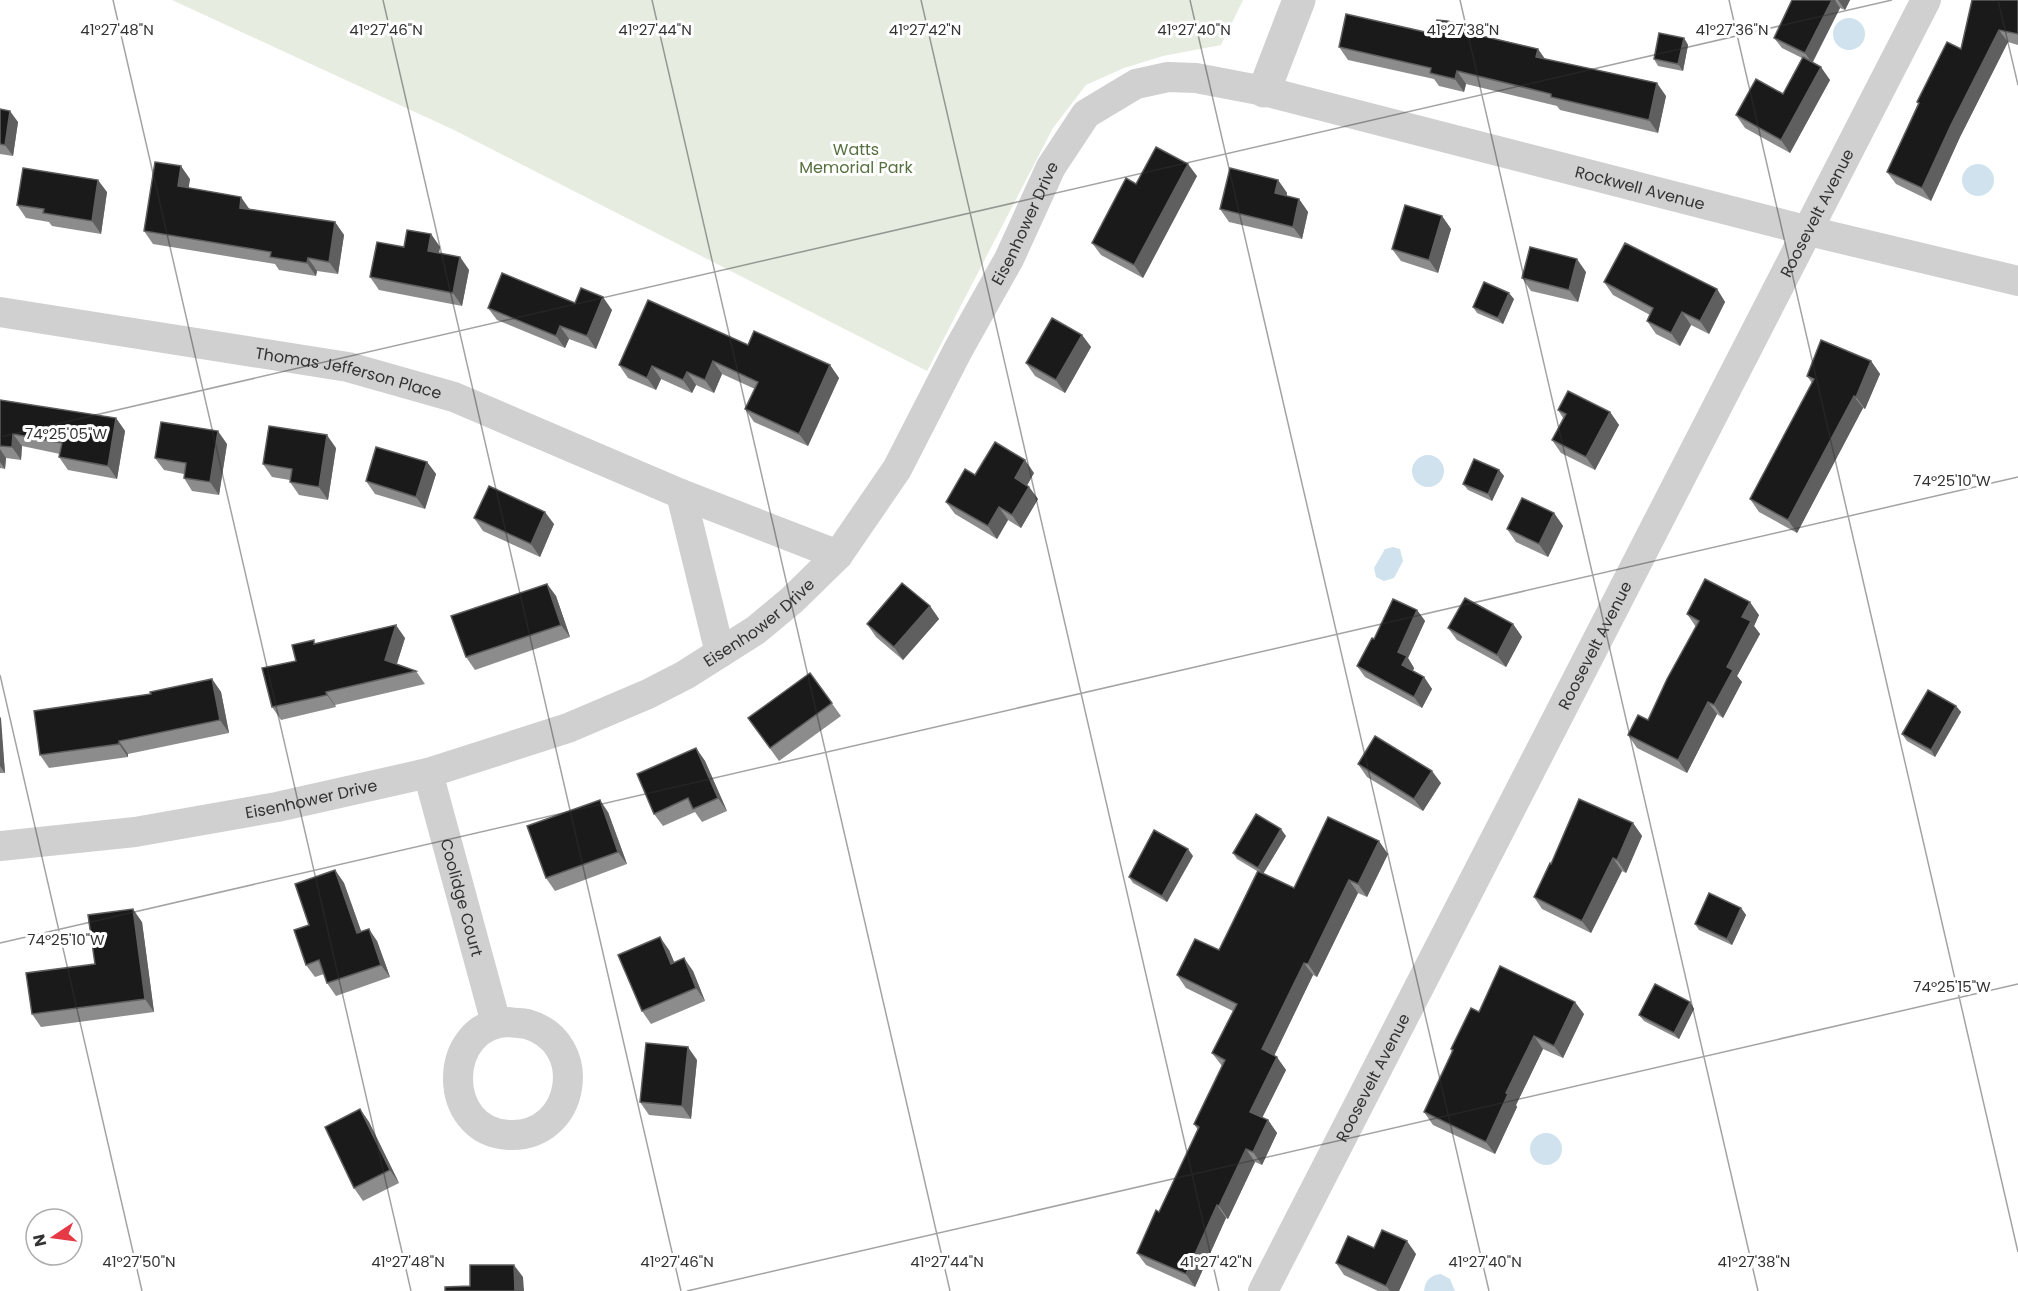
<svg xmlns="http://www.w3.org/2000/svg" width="2018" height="1291" font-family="Poppins,sans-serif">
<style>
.green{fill:#e6ecdf}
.water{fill:#cfe2ee}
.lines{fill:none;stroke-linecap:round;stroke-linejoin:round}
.minor{stroke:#d0d0d0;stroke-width:30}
.tertiary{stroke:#d0d0d0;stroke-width:33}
.wall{fill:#8c8c8c}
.shaded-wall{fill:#5f5f5f}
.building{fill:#1a1a1a;stroke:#5f5f5f;stroke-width:1.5}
.ticks{fill:none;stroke:#333;stroke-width:1.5;stroke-opacity:0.45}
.labels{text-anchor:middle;stroke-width:6;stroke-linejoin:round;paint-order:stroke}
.park-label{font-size:16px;fill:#56703f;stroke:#fff}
.street-label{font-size:16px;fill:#333;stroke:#fff}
.ticks-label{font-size:15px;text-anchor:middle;fill:#333;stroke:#fff;stroke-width:6;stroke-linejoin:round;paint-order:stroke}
</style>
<rect width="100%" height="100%" fill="#fff"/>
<polygon class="green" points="172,0 1243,0 1221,45 1163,56 1124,68 1086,85 1053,128 927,371 454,130"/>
<g class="water">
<circle cx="1849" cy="34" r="16"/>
<circle cx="1978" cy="180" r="16"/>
<circle cx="1428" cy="471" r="16"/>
<polygon points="1393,547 1400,549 1403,561 1394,578 1384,581 1376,577 1374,568 1385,549"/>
<circle cx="1546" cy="1149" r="16"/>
<path d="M1441,1274l9,5 5,12h-31c1,-11 7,-16 17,-17z"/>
</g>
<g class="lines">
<g class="minor">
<path id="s1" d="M0,312l348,55 106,30 227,97 157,61"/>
<polyline points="681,494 720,653"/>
<path id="s2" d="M428,773l68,250"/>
<path id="s3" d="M0,846l135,-14 142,-25 151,-34 140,-45 80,-34 37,-19 71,-45 36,-30 46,-45 59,-86 61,-119 51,-91 42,-92 35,-53 50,-30 32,-7 28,1 68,13 545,140 209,50"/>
<path d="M509,1022c6,1 13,1 18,2 64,18 49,114 -18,111 -69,-3 -67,-112 0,-113z"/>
<path id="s4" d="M1263,1291l663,-1291"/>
</g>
<polyline class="tertiary" points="1264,91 1299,0"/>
</g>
<g class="wall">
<polygon points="1792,0 1850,0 1845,10 1840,8 1813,62 1830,80 1790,153 1745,128 1736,115 1783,94 1802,58 1782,48 1774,38"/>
<polygon points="2018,0 2018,45 2008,42 1960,137 1931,201 1896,184 1887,172 1918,104 1917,102 1961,49"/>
<polygon points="1434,34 1476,34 1538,49 1545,59 1666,96 1658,133 1560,110 1557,106 1466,84 1464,92 1439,86 1434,79 1348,60 1339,47"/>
<polygon points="1684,38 1688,45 1683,71 1658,66 1654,59"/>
<polygon points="0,109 18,122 13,156 0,154"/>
<polygon points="1197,176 1143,278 1101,255 1092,243 1136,184"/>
<polygon points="190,179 188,188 250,209 335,222 344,235 338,274 317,271 316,276 279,270 275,264 153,244 144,231"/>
<polygon points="1278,180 1287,193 1287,196 1299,199 1308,212 1302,239 1229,222 1220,209"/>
<polygon points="107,192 101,234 52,226 49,222 26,218 17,205"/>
<polygon points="1442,216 1451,229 1438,273 1401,261 1392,249"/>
<polygon points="431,234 440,247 439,253 460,257 469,270 462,306 379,290 370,277 404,247"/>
<polygon points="1586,272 1578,302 1531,291 1522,278"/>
<polygon points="1604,282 1717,289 1725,302 1709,334 1691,325 1680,346 1656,334 1647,321 1650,315 1613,295"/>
<polygon points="1514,299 1503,324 1477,313 1473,307"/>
<polygon points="575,303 612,310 596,349 569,339 565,348 497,320 488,308"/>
<polygon points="1082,335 1091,347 1065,393 1035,376 1026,363"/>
<polygon points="748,345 830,365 839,378 808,446 754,422 745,409 755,389 722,374 714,393 696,385 692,393 661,379 656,390 628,378 619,365"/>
<polygon points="1871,361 1880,374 1865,409 1863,408 1797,533 1759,512 1750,499 1812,383 1807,376"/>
<polygon points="0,400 116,418 125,431 117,479 68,470 59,457 60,454 22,446 21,460 6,458 5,469 0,468"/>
<polygon points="1558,410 1610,412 1619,425 1595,470 1561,453 1552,440 1563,418"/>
<polygon points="227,444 219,495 192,491 184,478 184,474 164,470 155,458"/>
<polygon points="336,448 328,500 299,495 290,482 290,480 272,477 263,464"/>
<polygon points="427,462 436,474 425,509 375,494 366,481"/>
<polygon points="1499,470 1504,476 1492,501 1468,490 1463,484"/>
<polygon points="1034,473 1027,485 1029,487 1038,499 1021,528 1008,520 997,539 955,514 946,502 975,475"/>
<polygon points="1554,513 1563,526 1548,557 1516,542 1507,529"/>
<polygon points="474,518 554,524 540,557 483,531"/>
<polygon points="547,584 556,596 570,637 475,670 466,657"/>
<polygon points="930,606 939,619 903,660 876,637 867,624"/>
<polygon points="1417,610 1425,621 1408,658 1414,668 1413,671 1424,677 1432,689 1422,708 1365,677 1357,666 1374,639"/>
<polygon points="1687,614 1759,615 1754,626 1760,634 1737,676 1742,682 1723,718 1717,714 1687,773 1637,748 1628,735 1648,720 1696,627"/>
<polygon points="1513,624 1522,637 1506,667 1457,640 1448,628"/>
<polygon points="405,638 397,664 416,671 425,684 335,705 336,707 281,720 272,707 296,661 316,644"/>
<polygon points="810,673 841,716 779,761 748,718"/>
<polygon points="212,679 221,692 229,733 128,754 128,757 49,768 40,755 151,694"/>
<polygon points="1956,706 1961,712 1935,757 1907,741 1902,734"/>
<polygon points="0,717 5,773 0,773"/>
<polygon points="696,748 705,761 727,811 702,822 695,812 663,826 654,814"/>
<polygon points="1358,764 1441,783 1423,811 1367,777"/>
<polygon points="608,812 627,864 555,891 546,878"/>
<polygon points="1633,823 1642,836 1626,873 1622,871 1591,933 1542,909 1534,897 1551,864"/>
<polygon points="1286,836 1263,873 1294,888 1388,854 1367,897 1358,893 1317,977 1313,975 1274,1056 1286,1070 1262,1118 1268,1120 1277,1133 1262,1165 1255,1162 1228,1219 1226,1218 1195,1287 1146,1265 1137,1253 1159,1212 1198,1130 1194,1124 1222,1066 1212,1053 1233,1011 1186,988 1177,975 1219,950 1257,871 1237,859 1233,853"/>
<polygon points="1193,856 1167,902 1133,883 1129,877"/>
<polygon points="335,870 344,883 361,931 377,941 390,977 336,996 327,983 324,974 315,977 306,965 309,925"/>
<polygon points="1741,908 1746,915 1732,945 1699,930 1695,924"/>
<polygon points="142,922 154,1012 41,1027 32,1014 95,964"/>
<polygon points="669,950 674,962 693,971 705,1001 651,1024 642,1011"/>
<polygon points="1690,1002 1694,1009 1679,1039 1644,1021 1639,1015"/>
<polygon points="1479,1012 1584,1014 1563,1058 1543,1049 1516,1105 1517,1107 1495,1154 1433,1125 1424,1112 1452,1052 1451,1049"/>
<polygon points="697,1060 691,1119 649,1115 640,1102"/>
<polygon points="360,1109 369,1122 399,1183 363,1201 354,1188"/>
<polygon points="1374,1248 1416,1254 1399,1291 1378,1291 1344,1275 1336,1263"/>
</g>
<g class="shaded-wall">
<polygon points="1832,0 1835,0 1840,8 1812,63 1805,53"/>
<polygon points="1838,0 1850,0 1845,10"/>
<polygon points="1470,26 1479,39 1469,33"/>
<polygon points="1999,30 2008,42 1960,137 1931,201 1922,188 1951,125"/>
<polygon points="1684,38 1688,45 1683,71 1678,64"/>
<polygon points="1538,49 1547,62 1536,57"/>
<polygon points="1821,67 1830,80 1790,153 1781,140"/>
<polygon points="1457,71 1466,84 1464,92 1455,79"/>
<polygon points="1657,83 1666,96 1658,133 1649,120"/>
<polygon points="10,111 18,122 13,156 5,145"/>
<polygon points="1188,164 1197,176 1143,278 1134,265"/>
<polygon points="181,166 190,179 187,199 178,186"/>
<polygon points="98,180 107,192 101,234 92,221"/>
<polygon points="1278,180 1287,193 1284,206 1275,193"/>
<polygon points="241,197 250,210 240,208"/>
<polygon points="1299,199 1308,212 1302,239 1293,227"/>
<polygon points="1442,216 1451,229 1438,273 1429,260"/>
<polygon points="335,222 344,235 338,274 329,262"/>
<polygon points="431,234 440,247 437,264 428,251"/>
<polygon points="460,257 469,270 462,306 453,293"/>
<polygon points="308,258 317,271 316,276 307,263"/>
<polygon points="1577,259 1586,272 1578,302 1569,290"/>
<polygon points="1717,289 1725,302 1709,334 1700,321"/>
<polygon points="1509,293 1514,299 1503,324 1498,318"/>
<polygon points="603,297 612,310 596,349 587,336"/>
<polygon points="1682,312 1691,325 1680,346 1671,333"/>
<polygon points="560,326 569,339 565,348 556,336"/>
<polygon points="1082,335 1091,347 1065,393 1056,380"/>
<polygon points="713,361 722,374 714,393 705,380"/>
<polygon points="1871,361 1880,374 1865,409 1856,397"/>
<polygon points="830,365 839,378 808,446 799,434"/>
<polygon points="652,366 661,379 656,390 647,378"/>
<polygon points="687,372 696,385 692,393 683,380"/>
<polygon points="1854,396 1863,408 1797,533 1788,520"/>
<polygon points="1610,412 1619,425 1595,470 1586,457"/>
<polygon points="116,418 125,431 117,479 108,466"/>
<polygon points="218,431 227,444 219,495 210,482"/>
<polygon points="13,434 22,446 21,460 12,447"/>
<polygon points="327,435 336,448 328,500 319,487"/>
<polygon points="0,449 6,458 5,469 0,462"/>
<polygon points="1025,460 1034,473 1024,491 1015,478"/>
<polygon points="427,462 436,474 425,509 416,497"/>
<polygon points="1499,470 1504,476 1492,501 1488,494"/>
<polygon points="1029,487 1038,499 1021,528 1012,515"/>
<polygon points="999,507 1008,520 997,539 988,526"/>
<polygon points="545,512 554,524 540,557 531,544"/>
<polygon points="1554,513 1563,526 1548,557 1539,544"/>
<polygon points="547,584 556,596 570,637 561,625"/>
<polygon points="1750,602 1759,615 1754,626 1760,634 1737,676 1742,682 1723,718 1714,705 1727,667 1742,617"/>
<polygon points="930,606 939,619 903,660 894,647"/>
<polygon points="1417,610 1425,621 1408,658 1414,668 1410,676 1402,665 1398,652"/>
<polygon points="1513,624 1522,637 1506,667 1497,655"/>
<polygon points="396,625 405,638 394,672 385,660"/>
<polygon points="1424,677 1432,689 1422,708 1414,697"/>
<polygon points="212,679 221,692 229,733 220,720"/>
<polygon points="326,692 335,705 336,707 327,695"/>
<polygon points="1708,702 1717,714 1687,773 1678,760"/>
<polygon points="1956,706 1961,712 1935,757 1931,750"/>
<polygon points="0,717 1,718 5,773 0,766"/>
<polygon points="119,741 128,754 128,757 119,744"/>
<polygon points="696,748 705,761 727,811 718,798"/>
<polygon points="1432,771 1441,783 1423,811 1414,799"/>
<polygon points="600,800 608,812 627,864 618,852"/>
<polygon points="1633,823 1642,836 1626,873 1617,860"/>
<polygon points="1281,829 1286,836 1263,874 1258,868"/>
<polygon points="1379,841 1388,854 1367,897 1358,884"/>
<polygon points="1188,849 1193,856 1167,902 1162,896"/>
<polygon points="1613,858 1622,871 1591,933 1582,921"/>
<polygon points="335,870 344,883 366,945 357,933"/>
<polygon points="1349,880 1358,893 1317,977 1308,964"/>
<polygon points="1741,908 1746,915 1732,945 1727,939"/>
<polygon points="133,909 142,922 154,1012 145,999"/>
<polygon points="369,929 377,941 390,977 381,965"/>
<polygon points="660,937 669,950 680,976 671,964"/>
<polygon points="684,958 693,971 705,1001 696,988"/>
<polygon points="1304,963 1313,975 1271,1062 1262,1049"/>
<polygon points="1575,1002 1584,1014 1563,1058 1554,1046"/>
<polygon points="1690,1002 1694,1009 1679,1039 1674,1033"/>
<polygon points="1534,1036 1543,1049 1516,1105 1517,1107 1495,1154 1486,1142 1506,1093"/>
<polygon points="688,1047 697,1060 691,1119 682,1106"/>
<polygon points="1277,1057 1286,1070 1259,1124 1250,1112"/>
<polygon points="360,1109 369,1122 399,1183 390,1170"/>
<polygon points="1268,1120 1277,1133 1262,1165 1253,1152"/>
<polygon points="1246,1149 1255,1162 1228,1219 1219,1206"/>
<polygon points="1217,1205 1226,1218 1195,1287 1186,1274"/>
<polygon points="1407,1241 1416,1254 1399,1291 1390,1291 1386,1286"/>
<polygon points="514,1265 523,1277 524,1291 515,1291"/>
</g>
<g class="building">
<polygon points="1792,0 1832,0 1805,53 1774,38"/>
<polygon points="1972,0 2018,0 2018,34 1999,30 1951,125 1922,188 1887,172 1919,103 1917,102 1947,42 1961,49"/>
<polygon points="1346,14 1434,34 1437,20 1447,21 1470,26 1469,33 1538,49 1536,57 1657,83 1649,120 1551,97 1551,94 1457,71 1455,79 1430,73 1431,68 1339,47"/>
<polygon points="1659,33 1684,38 1678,64 1654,59"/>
<polygon points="1803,57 1821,67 1781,140 1736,115 1756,79 1783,94"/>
<polygon points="0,109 10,111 5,145 0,144"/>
<polygon points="1156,147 1188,164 1134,265 1092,243 1126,178 1136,184"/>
<polygon points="155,162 181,166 178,186 241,197 240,208 335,222 329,262 308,258 307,263 270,257 271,252 144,231"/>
<polygon points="23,168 98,180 92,221 43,213 44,209 17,205"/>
<polygon points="1230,168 1278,180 1275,193 1299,199 1293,227 1220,209"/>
<polygon points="1405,205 1442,216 1429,260 1392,249"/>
<polygon points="407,230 431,234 428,251 460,257 453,293 370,277 377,242 404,247"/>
<polygon points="1625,243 1717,289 1700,321 1682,312 1671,333 1647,321 1653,308 1604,282"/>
<polygon points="1530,247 1577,259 1569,290 1522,278"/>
<polygon points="502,273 575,303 581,288 603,297 587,336 560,326 556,336 488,308"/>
<polygon points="1484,282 1509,293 1498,318 1473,307"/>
<polygon points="648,300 748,345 754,331 830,365 799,434 745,409 758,382 713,361 705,380 687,372 683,380 652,366 647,378 619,365"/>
<polygon points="1052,318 1082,335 1056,380 1026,363"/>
<polygon points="1821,340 1871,361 1856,397 1854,396 1788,520 1750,499 1814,379 1807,376"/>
<polygon points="1568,391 1610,412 1586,457 1552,440 1566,414 1558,410"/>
<polygon points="0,400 116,418 108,466 59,457 62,443 13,434 12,447 0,446"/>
<polygon points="161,422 218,431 210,482 184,478 186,463 155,458"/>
<polygon points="269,426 327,435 319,487 290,482 292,469 263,464"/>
<polygon points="995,442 1025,460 1015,478 1029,487 1012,515 999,507 988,526 946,502 965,469 975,475"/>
<polygon points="376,447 427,462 416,497 366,481"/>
<polygon points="1474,459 1499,470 1488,494 1463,484"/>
<polygon points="489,486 545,512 531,544 474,518"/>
<polygon points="1522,498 1554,513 1539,544 1507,529"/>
<polygon points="1705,579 1750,602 1742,617 1751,621 1727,667 1733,670 1714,705 1708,702 1678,760 1628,735 1638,715 1648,720 1667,679 1699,621 1687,614"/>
<polygon points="902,583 930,606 894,647 867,624"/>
<polygon points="547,584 561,625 466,657 451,616"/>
<polygon points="1465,598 1513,624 1497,655 1448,628"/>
<polygon points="1393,599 1417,610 1398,652 1407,656 1402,665 1424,677 1414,697 1357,666 1372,638 1374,639"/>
<polygon points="396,625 385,660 416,671 326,692 327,695 272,707 262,668 296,661 292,645 314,640 314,644"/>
<polygon points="810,673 832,703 770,748 748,718"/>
<polygon points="212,679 220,720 119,741 119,744 40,755 34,711 151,694 150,692"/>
<polygon points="1928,690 1956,706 1931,750 1902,734"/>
<polygon points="1375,736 1432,771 1414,799 1358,764"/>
<polygon points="696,748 718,798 693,809 688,798 654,814 637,774"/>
<polygon points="1579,799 1633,823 1617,860 1613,858 1582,921 1534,897 1550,863 1551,864"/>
<polygon points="600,800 618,852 546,878 527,826"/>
<polygon points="1256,814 1281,829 1258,868 1233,853"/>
<polygon points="1328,817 1379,841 1358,884 1349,880 1308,964 1304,963 1262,1049 1277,1057 1250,1112 1268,1120 1253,1152 1246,1149 1219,1206 1217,1205 1186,1274 1137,1253 1156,1210 1159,1212 1199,1127 1194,1124 1225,1060 1212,1053 1237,1004 1177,975 1195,939 1219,950 1258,871 1294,888"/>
<polygon points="1154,830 1188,849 1162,896 1129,877"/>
<polygon points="335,870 357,933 369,929 381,965 327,983 319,960 306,965 294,930 309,925 295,884"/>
<polygon points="1709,893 1741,908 1727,939 1695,924"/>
<polygon points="133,909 145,999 32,1014 26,973 95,964 88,915"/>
<polygon points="660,937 671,964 684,958 696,988 642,1011 618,955"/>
<polygon points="1500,966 1575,1002 1554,1046 1534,1036 1506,1093 1508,1094 1486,1142 1424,1112 1453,1050 1451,1049 1471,1008 1479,1012"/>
<polygon points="1655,984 1690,1002 1674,1033 1639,1015"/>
<polygon points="646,1043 688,1047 682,1106 640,1102"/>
<polygon points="360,1109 390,1170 354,1188 325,1127"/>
<polygon points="1382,1230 1407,1241 1386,1286 1336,1263 1348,1236 1374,1248"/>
<polygon points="470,1265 514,1265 515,1291 445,1291 445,1287 470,1286"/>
</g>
<path class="ticks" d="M113,0l298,1291M383,0l298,1291M652,0l298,1291M921,0l298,1291M1190,0l299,1291M1460,0l298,1291M1729,0l289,1252M1998,0l20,85M0,437l1892,-437M0,675l142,616M0,943l2018,-466M687,1291l1331,-307"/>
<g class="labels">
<g class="park-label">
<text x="856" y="155">Watts<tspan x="856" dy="18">Memorial Park</tspan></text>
</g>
<g class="street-label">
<text dy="6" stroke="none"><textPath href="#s3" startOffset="1989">Rockwell Avenue</textPath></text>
<text dy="6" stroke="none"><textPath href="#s4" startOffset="1212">Roosevelt Avenue</textPath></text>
<text dy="6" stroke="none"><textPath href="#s3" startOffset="1287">Eisenhower Drive</textPath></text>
<text dy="6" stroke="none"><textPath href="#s1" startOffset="354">Thomas Jefferson Place</textPath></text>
<text dy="6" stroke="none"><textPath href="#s3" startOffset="801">Eisenhower Drive</textPath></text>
<text dy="6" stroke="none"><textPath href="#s4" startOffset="726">Roosevelt Avenue</textPath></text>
<text dy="6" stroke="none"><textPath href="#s3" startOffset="315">Eisenhower Drive</textPath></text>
<text dy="6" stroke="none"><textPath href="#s2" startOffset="129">Coolidge Court</textPath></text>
<text dy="6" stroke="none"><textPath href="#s4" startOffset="240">Roosevelt Avenue</textPath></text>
</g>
</g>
<g class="ticks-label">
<text x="117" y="35">41°27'48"N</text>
<text x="386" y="35">41°27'46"N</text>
<text x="655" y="35">41°27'44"N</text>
<text x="925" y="35">41°27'42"N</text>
<text x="1194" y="35">41°27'40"N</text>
<text x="1463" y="35">41°27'38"N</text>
<text x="1732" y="35">41°27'36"N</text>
<text x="66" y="439">74°25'05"W</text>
<text x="1952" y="486">74°25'10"W</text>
<text x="66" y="945">74°25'10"W</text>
<text x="1952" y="992">74°25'15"W</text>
<text x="139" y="1267">41°27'50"N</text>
<text x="408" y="1267">41°27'48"N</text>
<text x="677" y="1267">41°27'46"N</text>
<text x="947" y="1267">41°27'44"N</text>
<text x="1216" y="1267">41°27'42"N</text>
<text x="1485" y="1267">41°27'40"N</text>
<text x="1754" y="1267">41°27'38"N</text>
</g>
<g transform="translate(54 1237) rotate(257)"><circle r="28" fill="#ffffff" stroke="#adadad" stroke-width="1.5"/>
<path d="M0-4.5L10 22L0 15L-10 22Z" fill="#e63946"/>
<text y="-9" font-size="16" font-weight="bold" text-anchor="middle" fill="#333333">N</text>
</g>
</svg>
